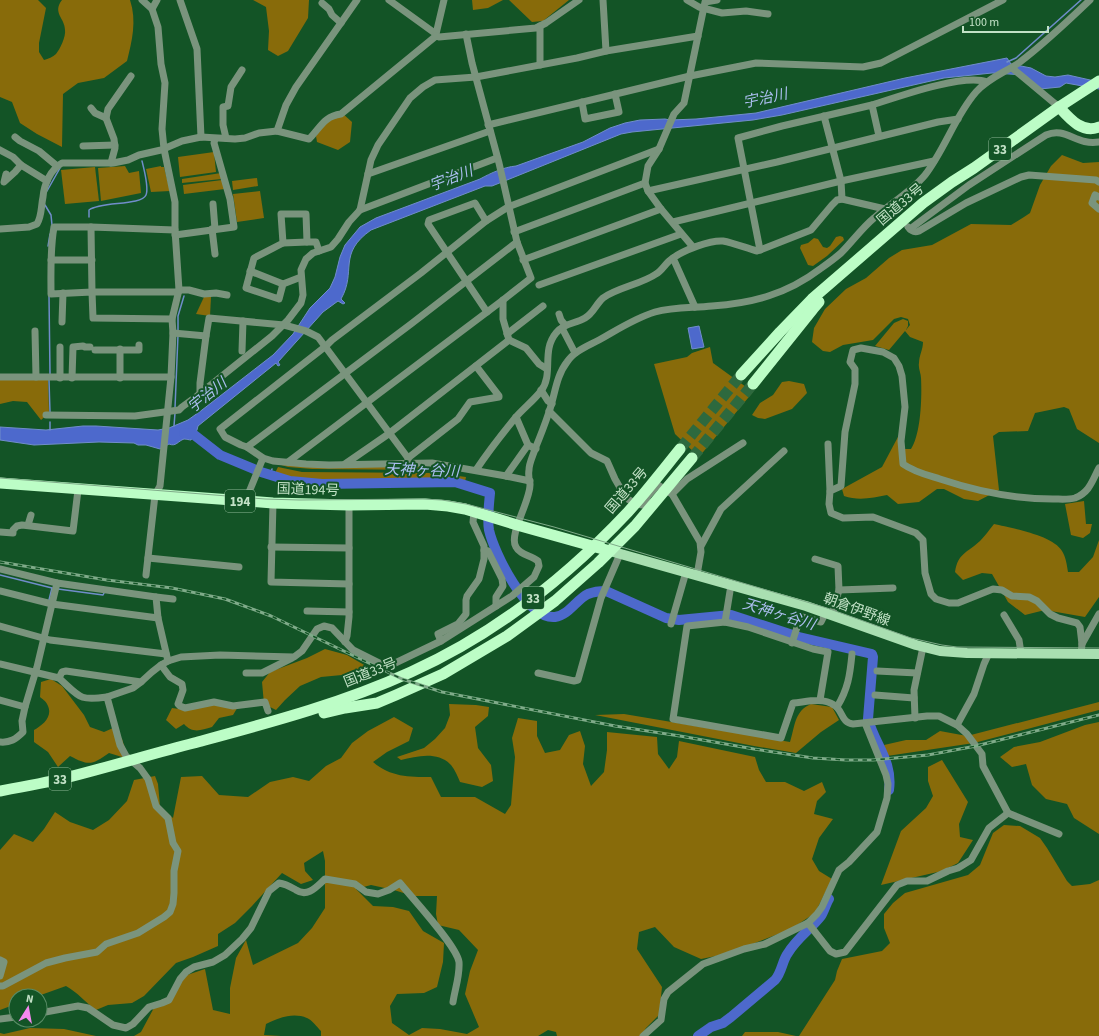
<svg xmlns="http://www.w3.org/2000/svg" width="1099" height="1036" font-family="'Source Sans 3','Noto Sans JP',sans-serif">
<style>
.green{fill:#886b0a;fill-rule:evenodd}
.water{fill:#4d69cc;stroke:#708dca}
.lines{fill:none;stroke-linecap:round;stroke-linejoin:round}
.stream{stroke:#708dca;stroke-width:1.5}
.river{stroke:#4d69cc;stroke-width:10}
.highway-tunnel{stroke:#2d693e;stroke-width:11;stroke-dasharray:11 5.5;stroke-linecap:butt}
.minor{stroke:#7a947d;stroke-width:7}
.major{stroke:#a9dfb1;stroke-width:10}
.highway{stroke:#bcfdc6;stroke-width:11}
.tram{stroke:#7fab89;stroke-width:1}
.rail-casing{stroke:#7fab89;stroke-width:3}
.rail{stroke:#135426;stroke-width:1.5;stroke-dasharray:4.5;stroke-linecap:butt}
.labels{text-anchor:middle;stroke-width:4;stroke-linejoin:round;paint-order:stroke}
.shield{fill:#135426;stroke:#8eb796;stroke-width:1}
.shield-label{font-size:13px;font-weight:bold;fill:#c2e1c6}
.street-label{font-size:14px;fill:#c2e1c6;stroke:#135426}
.water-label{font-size:15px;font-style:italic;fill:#acbff1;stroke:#135426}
</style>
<rect width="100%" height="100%" fill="#135426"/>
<g class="green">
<path d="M0,0h38l8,8 -7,35v9l5,8c4,-1 9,-3 12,-6 4,-5 10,-17 9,-24 0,-12 -13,-17 -3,-30h68c7,21 2,41 -3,61l-23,17 -26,5 -15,11 -1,53 -25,-13 -17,-11 -8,-21 -12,-5z"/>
<polygon points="253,0 309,0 308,18 288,51 278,56 268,50 269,31 266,7"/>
<polygon points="472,0 503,0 488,8 473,10"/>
<polygon points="509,0 569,0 543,21 532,22"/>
<polygon points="342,113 352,122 350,142 338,150 317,142 316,136 328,118"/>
<polygon points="214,152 216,172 180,177 178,157"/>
<path d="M1062,155l21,8 16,-1v281l-22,-14 -8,-20 -5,-2 -29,6 -7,18 -29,1 -6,4 6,54 -21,11 -14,-2 -20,-10h-7l-18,13 -21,2 -11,-9c-14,3 -29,6 -43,1l-2,-7 40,-22 17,-32 5,14h7c10,-15 11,-52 10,-71 0,-5 -3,-10 -2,-15 0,-8 4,-13 4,-21l-13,-5 -5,-6 -16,19 -14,-4 19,-23 9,-4 5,2v5l-2,4 4,-5 -2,-6 -7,-2 -7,2 -21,21 -30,5 -13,7 -7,-1 -11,-9 2,-14 11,-19 21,-20 20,-11 23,-20 13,-8 30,-5 39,-21 40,1 13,-8 6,-4 10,-28 11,-19z"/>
<polygon points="125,166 129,173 139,171 141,193 101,201 98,168"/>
<polygon points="161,166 161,167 164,167 170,191 151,192 146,169"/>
<polygon points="95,167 99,201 65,204 61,170"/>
<polygon points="221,173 222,179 182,183 182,179"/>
<polygon points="257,178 258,186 233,190 232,181"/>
<polygon points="222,180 225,189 184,194 183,185"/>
<polygon points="260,191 264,218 237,222 233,194"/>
<polygon points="840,236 843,237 844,240 827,256 813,266 808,265 800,248 801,245 808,243 814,238 818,239 823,247 827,248 830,246 836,237"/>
<polygon points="204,297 211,297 210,316 196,314"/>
<polygon points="710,347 713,363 753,392 699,457 675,434 654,364 687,357 692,353"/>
<polygon points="0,379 48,379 49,413 41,420 27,402 13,401 0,404"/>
<polygon points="789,381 804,384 807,393 792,409 765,419 758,418 752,415 760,403 773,395 782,382"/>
<polygon points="278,464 325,467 424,467 436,470 312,469 288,467"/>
<polygon points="278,467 302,472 436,473 466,477 465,482 462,482 430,479 314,479 291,478 275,473"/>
<polygon points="1084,501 1086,524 1092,524 1090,533 1083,538 1071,535 1065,504"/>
<path d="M994,524c17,4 59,11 68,27 4,6 5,15 6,21h11l14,-15 6,-17v57l-14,20 -40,-7 -20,5 -17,-13 -16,-28 -10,-1 -19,7 -8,-8c3,-19 12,-19 25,-31 5,-5 9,-11 14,-17z"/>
<polygon points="325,649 347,655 366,666 342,675 321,677 300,686 285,700 276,710 264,704 262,682 270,672 307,658"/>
<path d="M51,679l11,7 22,29 6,12 14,5 9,-4 9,11 5,15 -5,3 -13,-4c-17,12 -20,13 -39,3l-12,11 -10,-15 -14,-10v-12c9,-5 20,-14 13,-26 -1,-3 -5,-5 -7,-7l1,-15z"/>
<polygon points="1099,702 1099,710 974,743 887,756 884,745 906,740 926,740 940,731 967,736"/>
<path d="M214,703l25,2 -6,10 -14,3 -7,9c-11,3 -19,7 -28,-3l-8,5 -10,-9 6,-12 15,2z"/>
<path d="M449,704l27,1 13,2 -1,9 -13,11 3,21 13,17 2,16 -11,6 -22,-5c-2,-5 -5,-12 -9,-17 -13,-14 -34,-9 -50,-5l-4,-3 27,-9 11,-9 10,-11 5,-13z"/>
<path d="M811,704l21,3 7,13 -18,12 -25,21 -42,-7 -159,-31 29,-1 166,28c5,-15 4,-31 21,-38z"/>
<path d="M394,717l19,11 -4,13 -22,11 -14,10c18,15 35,15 58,15l10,20h34l30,17 6,-9 4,-48 -3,-19 6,-20 19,3v15l8,17 15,-3 9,-15 11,-4 5,15 -2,18 8,22 13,-14 3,-22v-18l50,5 1,17 11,15 8,-12 2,-16 76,16 4,13 7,12h19l19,9 18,-9 4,10 -9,9 -3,13 19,5 -14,19 -7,21 7,12 13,8 -17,34 -24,16 -49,19 -26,8 -15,3 -27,-12 -19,-20 -16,5 -2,17 25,38 -3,28 -13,13 -5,8h-84l-1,-4 -8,-2 -10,6h-217v-5c-4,-4 -9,-11 -14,-13 -14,-6 -29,0 -41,6l-2,11 17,1h-147l7,-4 15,-28 10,-4 21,-25 18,-6 8,41 17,4v-26l6,-30 10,-18 7,25 45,-22 14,-15 13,-20v-47l-2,-10 -19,12 1,8 8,9 -12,4 -19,-11 -30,33 -17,17 -17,11v12l-25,11 -17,6 -32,33 -12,7 -24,2 -12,5c-11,-8 -19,-18 -30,-24l-28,10h-22v8l-16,6v-160l14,-16 19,8 11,-13 11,-17 15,10 23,8 16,-10 18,-19 7,-21 21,-4 3,8 2,22 13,12 8,-41 21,-1 17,19 29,2 22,-15 23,-5 16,4 17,-15 15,-8 11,-15 16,-12zM371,885l23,5 19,6h24l-1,18 2,11 21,5 19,20 -8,21 -5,23 14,33 -12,7 -27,-5 -18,-1 -13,7 -17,-12 -2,-17 7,-12 27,-1 13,-6 6,-25 1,-19 -21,-12 -14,-20 -16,-4 -20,-1 -17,-17z"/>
<polygon points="1099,722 1099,834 1074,818 1067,804 1046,799 1032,785 1026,764 1012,767 1000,757 1014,747 1040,742 1085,725"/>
<polygon points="942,760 968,802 959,824 960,837 973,840 958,863 942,871 881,885 901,831 926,808 933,796 928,781 928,767"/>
<polygon points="1004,825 1020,826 1040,838 1047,848 1067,881 1072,886 1090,884 1099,880 1099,1036 799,1036 835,980 837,971 842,959 882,951 890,943 884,928 884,914 893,903 905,893 968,875 980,865 993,833"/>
<polygon points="30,1028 64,1029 96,1036 0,1036 0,1033 4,1034"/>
<polygon points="745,1032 778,1032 796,1036 742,1036"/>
</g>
<g class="water">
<path d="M1007,58l4,6 20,4 15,8 9,1 13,-2 31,7v7l-33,-6 -6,4 -20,2 -15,-14 -33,-2 -48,5 -162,37 -29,5 -121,12 -11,2 -109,44 -20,8h-7l-114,44c-34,24 -14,41 -30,69l4,4 -2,1 -5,-3 -15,11 -45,50 2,3 -2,1 -2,-3 -78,63 -1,4 -6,10c-2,0 -4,-1 -7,-1 -6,2 -8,8 -15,5l-9,5 -14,-4h-8l-4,-2 -35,-1 -65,3 -34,-5v-13l46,3 37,-4h13l62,4 11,-2 19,-8 14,-10 71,-55 20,-21 17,-26 20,-20 5,-11 5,-20 5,-12 15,-18 16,-9 104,-39c11,-6 24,-12 36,-13l67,-24 27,-14 15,-5 15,-3 25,-1 5,1 26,-1 60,-6 149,-35z"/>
<polygon points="699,326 704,347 692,349 688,328"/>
</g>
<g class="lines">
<g class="stream">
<polyline points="1007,62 1016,58 1081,0"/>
<polyline points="47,191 60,168"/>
<polyline points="45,205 51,215 52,225"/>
<path d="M89,217v-7c12,-9 52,-4 57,-15 3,-7 -2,-26 -4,-34"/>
<polyline points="48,246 50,234"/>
<polyline points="49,296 50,374"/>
<polyline points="178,332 178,316 184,296"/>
<polyline points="49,380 50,412"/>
<polyline points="175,408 178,335"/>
<polyline points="50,422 50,430"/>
<polyline points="174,426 175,413"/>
<polyline points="270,475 272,469"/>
<polyline points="0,575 52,588"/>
<polyline points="58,589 103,595 104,593"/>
<polyline points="49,600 52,588"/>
</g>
<g class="river">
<path d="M184,433l9,1 27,21 41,17 29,9 32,3 133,-2 35,11c-1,12 -3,26 -1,37 5,23 38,90 66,87 14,-2 22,-18 33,-23 5,-2 13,-3 18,-3l60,27 13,2 52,-5 68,22 73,17 1,3 -5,62c7,26 25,42 21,71"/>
<path d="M698,1036l13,-9 12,-4 8,-6 44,-37c7,-8 7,-19 13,-27 9,-15 23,-24 33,-37 3,-5 5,-12 8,-17"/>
</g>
<g class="highway-tunnel">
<polyline points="680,449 741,375"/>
<polyline points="692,458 753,384"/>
</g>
<g class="minor">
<polyline points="142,0 152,9"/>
<polyline points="180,0 197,49 201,137"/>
<polyline points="389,0 436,34 436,36"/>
<polyline points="603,0 606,51"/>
<polyline points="687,0 699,7 722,13 746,11 768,14"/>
<polyline points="322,3 329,9 332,15 341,23"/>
<polyline points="540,26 540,65"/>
<polyline points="436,34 444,0"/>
<polyline points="1012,68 1059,107"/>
<polyline points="582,102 585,119 619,112 615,94"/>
<path d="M872,105c25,-8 92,-32 115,-23"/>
<polyline points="91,108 95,113 106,118"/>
<polyline points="824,116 841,181 842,199"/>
<polyline points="488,125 690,76 756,63 863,67 881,63 1003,0"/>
<polyline points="277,131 286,105 296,87 357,0"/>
<polyline points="15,137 20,141 39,151 57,166"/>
<polyline points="226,138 223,125 223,107 228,106 231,87 242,70"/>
<polyline points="83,146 115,145"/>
<polyline points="0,150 13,157 21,165 47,181"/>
<polyline points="111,163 115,148 114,139 106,118 108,109 131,76"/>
<polyline points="6,174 4,182 15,172 21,165"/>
<polyline points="368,174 490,131"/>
<polyline points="648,191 777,162 938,122 958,119"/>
<polyline points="1099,197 1095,195 1092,203 1099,209"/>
<polyline points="213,204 215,229"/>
<polyline points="360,210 497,158"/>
<polyline points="486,221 421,273 332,340 326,346 220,429 225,437 241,445 247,447 263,458 273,461 306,464 329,465 432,463 506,476 530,481"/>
<polyline points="673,222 841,181 934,161"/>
<path d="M91,227h-37c-4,22 -3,44 -3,67l41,-2 1,26 79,1"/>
<path d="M908,227c3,4 6,6 11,4l47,-28 55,-26 8,-2 67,5 3,2"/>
<path d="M0,229l29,-2 8,-3c5,-8 4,-18 6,-27 1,-13 8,-28 19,-34h51l15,-3 11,-5 22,-5 21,-9 19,-4 34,2 10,-1 14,-5 18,-2 32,8c11,-11 15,-23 32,-25l95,-78 3,1 97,-9 10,-5 33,-23"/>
<polyline points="212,229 215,254"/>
<path d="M910,229l59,-44 77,-50c20,-9 30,11 53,7"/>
<polyline points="175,230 91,227 92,292 178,292"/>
<polyline points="514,232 645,183"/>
<polyline points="175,235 234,227 230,199 214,143 215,139"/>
<polyline points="283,243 307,242"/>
<polyline points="693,247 661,209 648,191 645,183 648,166 659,149 674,114 684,103 705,2 717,0"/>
<polyline points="760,250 738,138 782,126 872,105 879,136"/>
<polyline points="51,260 92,260"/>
<polyline points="523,260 661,209"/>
<polyline points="250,271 283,284"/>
<polyline points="301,277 283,284 279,299 246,288 254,258 283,243 281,214 306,214 307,242 316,242 319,251"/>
<polyline points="539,285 681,234"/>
<polyline points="179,290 189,290 204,294 216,293 227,295"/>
<polyline points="503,300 503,319 509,340 526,348 539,364 547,369"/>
<path d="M695,307l-22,-49c11,-8 37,-18 50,-17 11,2 23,7 34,10l3,-1 51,-20 21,-25 5,-5 5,-1 43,10"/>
<polyline points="487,312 428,224 429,220 475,203 486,221 508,207 659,149"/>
<polyline points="559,314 561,320 565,325"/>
<polyline points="62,322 63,293"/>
<polyline points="562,328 575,353"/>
<polyline points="35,331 36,377"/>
<polyline points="173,333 206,336 209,318 284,325 306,331 318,337 408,458 408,464"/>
<polyline points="507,334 543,306"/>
<polyline points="95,350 139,350 139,345"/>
<polyline points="242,351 243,321"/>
<polyline points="0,377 171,377"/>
<polyline points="60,378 60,347"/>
<polyline points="72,378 73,347 83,346 85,347 90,347"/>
<polyline points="120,378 120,349"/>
<polyline points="541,390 548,401 552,404"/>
<polyline points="200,394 200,383 206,336"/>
<polyline points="549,411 591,453 607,461 615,479 626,498 636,504 643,505 648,496 658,485 672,494 700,542 701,552 697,575"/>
<polyline points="46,415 135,416 179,410 182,407 197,396 272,336 288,320 301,303 303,295 301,270 306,259 313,253 331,247 338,239 349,222 360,210 371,160 378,145 410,98 423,87 435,80 476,77 577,58 606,51 698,36"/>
<polyline points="516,417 528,445 536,449"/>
<polyline points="828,444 830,491"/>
<polyline points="247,447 411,324 517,242"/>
<polyline points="408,458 458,419 470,402 499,397 499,396 476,366"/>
<polyline points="288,462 503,300 531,278 517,242 499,163 472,63 466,34"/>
<polyline points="345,464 387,435 509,340"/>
<path d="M476,470c12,-18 26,-36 40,-53 8,-9 18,-17 25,-26 13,-17 0,-40 15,-58 8,-10 19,-9 29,-15 8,-4 11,-14 18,-20 13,-10 39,-14 53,-24 7,-4 9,-11 17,-16"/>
<polyline points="506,476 528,445"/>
<polyline points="672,494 687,479 743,443"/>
<polyline points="245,502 263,458"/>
<polyline points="273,503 271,582 349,584"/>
<polyline points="28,525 31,515"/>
<polyline points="0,532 13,533 13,530 17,526 22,525 73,531 78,490"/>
<polyline points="701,546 721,509 784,451"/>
<polyline points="271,547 349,548"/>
<polyline points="484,550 488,551 502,579 503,586 496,597 496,606"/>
<polyline points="148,558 239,567"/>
<polyline points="815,559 838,566 839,590 832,615"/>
<polyline points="0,569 57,583 156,597 158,618 168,661"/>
<polyline points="146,575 155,495 160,486 171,377 173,333 172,319 179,290 175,230 175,202 164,149 162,129 165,83 161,64 158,27 152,9 157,0"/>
<polyline points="839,590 893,588"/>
<polyline points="0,591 52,604 158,618"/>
<polyline points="156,597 173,599"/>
<polyline points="307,611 349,612"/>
<polyline points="1004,615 1019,640 1021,653"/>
<polyline points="725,622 731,585"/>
<polyline points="671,624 686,572"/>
<polyline points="0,626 50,640 166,654"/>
<polyline points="441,641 438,634 458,624 466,614 466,600 467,596 479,579 484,559 484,546 473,522 474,512"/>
<polyline points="345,642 347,636 349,617 349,505"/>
<polyline points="792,643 800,618 802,617 821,622 826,612"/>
<polyline points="1082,644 1099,614"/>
<path d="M1081,654l1,-10 -2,-17 -3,-4 -19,-5 -8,-4 -13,-13 -8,-4 -17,-1 -10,-6 -9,-1 -35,14h-9l-13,-4 -5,-5 -6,-21 -2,-33 -7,-7 -43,-16 -30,1 -12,-5 -2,-9 1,-13 11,-5 4,-54 10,-48v-15l-5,-7 3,-12 8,-2 22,4 11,6 5,8 3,10 3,31 -4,34 2,23c11,8 24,11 37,15 36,12 75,20 113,20 7,0 15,1 22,-1 15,-6 17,-17 24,-30"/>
<path d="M0,664l59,14c21,19 19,23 48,19l13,48 6,11 14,12 8,11 8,27 12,12 5,25 5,8 -4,20v22l-1,11 -3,8 -6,5 -26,16 -32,11 -9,8 -32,6 -19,5 -43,23h-3"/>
<polyline points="161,665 170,677 182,684 183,690 178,704 180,706 185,708 214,702 233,706 265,702 268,711"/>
<polyline points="877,671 917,673"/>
<polyline points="246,673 262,673 292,658"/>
<polyline points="538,673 574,681 578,680 601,598 620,554"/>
<path d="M59,678l3,-6 4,-1 75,11 11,-10 9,-7 7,-4 13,-4 39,-2 74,2 8,-6 15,-22 7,-3 8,2 21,22 30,15 6,1 52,-25 71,-45 22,-19 5,-11 -1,-5c-7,-6 -18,-6 -22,-14 -8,-12 15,-47 14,-63 -1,-5 -2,-9 -1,-14 0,-7 4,-14 6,-21 5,-12 10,-25 14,-37 6,-17 7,-36 18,-50 7,-11 21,-16 32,-22 18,-10 36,-22 56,-28 18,-5 38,-4 57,-6 41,-3 75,-12 108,-37 7,-5 14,-10 21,-16 11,-11 21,-25 33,-35 17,-15 37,-26 51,-43 20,-26 30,-59 51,-83 12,-14 30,-20 44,-30 25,-19 47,-40 70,-62"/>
<polyline points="875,695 914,698"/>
<polyline points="107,697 133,688 141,682"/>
<polyline points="0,700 25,707 37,667 57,583"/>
<path d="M820,700l8,-48 -15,-3 -65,-22 -23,-5 -38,4 -14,93 108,19 12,-35c13,-1 29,-6 41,2 9,5 7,18 19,19l74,-8h12l18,9 10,9 15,20 1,12 25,47 51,21"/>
<path d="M837,707c11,-18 13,-32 15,-53"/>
<polyline points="915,718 914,690 923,647"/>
<polyline points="957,725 974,694 984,664 989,653"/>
<path d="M0,742c10,1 16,-3 23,-10l-1,-11 3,-14"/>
<polyline points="808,923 830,951 836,954 845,952 897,885 907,881 927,881 948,871 958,868 971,860 989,828 1008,813"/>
<polyline points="0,960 4,962 0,976"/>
<path d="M40,1013l38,-7 10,2 25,17 13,3 7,-4 16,-17 13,-4 7,-3 11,-21 6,-7 8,-5 19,-5 12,-7 17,-16 9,-11 18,-37 10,-8c7,1 10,3 17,7 12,8 21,-4 29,-11l30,5 11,8 12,2 11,-4 11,-7c12,15 57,63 59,79 1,13 -4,27 -6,40"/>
<polyline points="0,1019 16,1017"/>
<polyline points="643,1036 661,1020 664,999 668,992 703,964 744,949 765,944 808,923 817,914 822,907 839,870 849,862 877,832 887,798 888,784 886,775 865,723"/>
</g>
<polyline class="major" points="610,551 806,606 916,645 940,651 967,653 1099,654"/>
<g class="highway">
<path d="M1059,107c10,11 23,27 40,20"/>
<polyline points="741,375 780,332 812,299 923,203 952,182 974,168 1059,107 1099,81"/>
<polyline points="753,384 813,309 819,302"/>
<polyline points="0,483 273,503 349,505 425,504 448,506 465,509 517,525 610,551"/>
<polyline points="324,713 345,708 377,703 396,695 443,674 507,636 555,601 598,563 635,526 692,458"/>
<path d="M0,791c22,-4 44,-8 65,-13 44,-11 86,-24 129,-35 74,-20 147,-39 217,-71 82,-37 155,-94 217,-160 18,-20 35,-42 52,-63"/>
</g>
<polyline class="tram" points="0,478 265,499 299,500 423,499 442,500 466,504 554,527 827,608 911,638 942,645 957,647 1099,648"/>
<g class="rail-casing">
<polyline id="rail" points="0,562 107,580 172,588 225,599 271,616 402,679 442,692 615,726 680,736 754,749 813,758 846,760 873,760 928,755 976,746 1099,715"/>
</g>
<use href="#rail" class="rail"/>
</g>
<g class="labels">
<g class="shield">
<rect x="989" y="138" width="22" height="22" rx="3"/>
<rect x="225" y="490" width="30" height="22" rx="3"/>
<rect x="522" y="587" width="22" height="22" rx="3"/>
<rect x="49" y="768" width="22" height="22" rx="3"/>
</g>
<g class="shield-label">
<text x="1000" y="154">33</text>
<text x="240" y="506">194</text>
<text x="533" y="603">33</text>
<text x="60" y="784">33</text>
</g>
<g class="street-label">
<text transform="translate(900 204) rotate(-40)" y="5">国道33号</text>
<text transform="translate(308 489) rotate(2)" y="5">国道194号</text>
<text transform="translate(626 490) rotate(-49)" y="5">国道33号</text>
<text transform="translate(857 609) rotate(20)" y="5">朝倉伊野線</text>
<text transform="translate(370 672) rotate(-22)" y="5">国道33号</text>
</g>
<g class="water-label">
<text transform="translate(765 98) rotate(-12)" y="5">宇治川</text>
<text transform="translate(451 178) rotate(-21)" y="5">宇治川</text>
<text transform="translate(207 395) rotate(-39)" y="5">宇治川</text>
<text transform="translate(422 470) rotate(2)" y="5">天神ヶ谷川</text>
<text transform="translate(779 614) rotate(17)" y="5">天神ヶ谷川</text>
</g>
</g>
<g transform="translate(28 1008) rotate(11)"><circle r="19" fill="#135426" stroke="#598c66"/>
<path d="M0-3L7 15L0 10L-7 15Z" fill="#f489ef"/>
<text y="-6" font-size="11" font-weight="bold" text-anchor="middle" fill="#c2e1c6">N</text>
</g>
<path d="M963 26v6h85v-6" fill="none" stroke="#c2e1c6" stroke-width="2"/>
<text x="969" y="26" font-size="12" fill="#c2e1c6" stroke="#135426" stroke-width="3" paint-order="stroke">100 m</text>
</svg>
